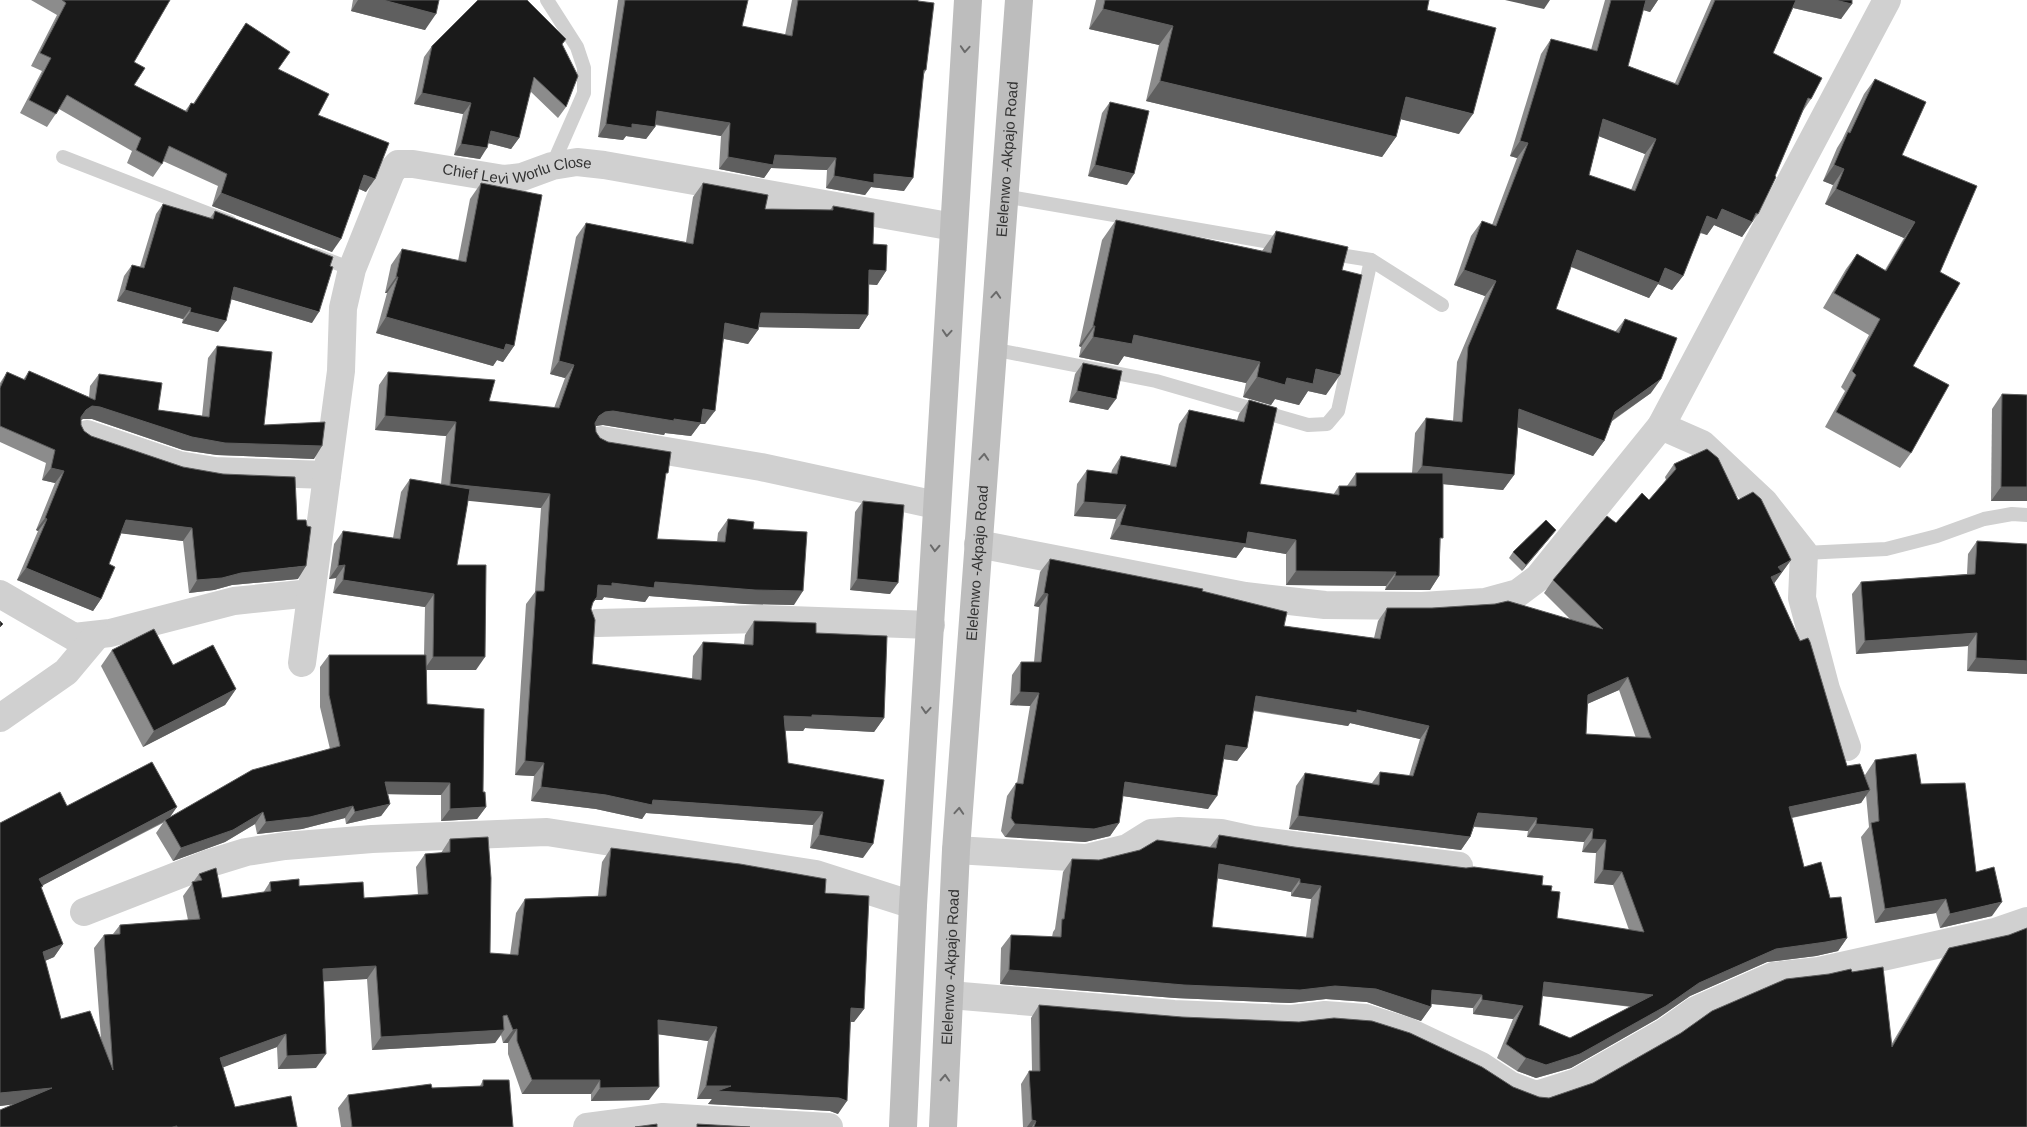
<svg xmlns="http://www.w3.org/2000/svg" width="2027" height="1127" font-family="Helvetica,sans-serif">
<style>
.lines{fill:none;stroke-linecap:round;stroke-linejoin:round}
.service{stroke:#d0d0d0;stroke-width:14}
.minor{stroke:#d0d0d0;stroke-width:28}
.secondary{stroke:#bdbdbd;stroke-width:28}
.wall{fill:#8c8c8c;fill-rule:evenodd}
.shaded-wall{fill:#5f5f5f}
.building{fill:#1a1a1a;stroke:#5f5f5f;fill-rule:evenodd}
.oneway{stroke:#6a6a6a}
.labels{text-anchor:middle;stroke-width:5;stroke-linejoin:round;paint-order:stroke}
.street-label{font-size:15px;fill:#333;stroke:#fff}
</style>
<rect width="100%" height="100%" fill="#fff"/>
<g class="lines">
<g class="service">
<polyline points="547,0 577,47 584,68 584,93 552,166"/>
<polyline points="63,157 230,222"/>
<polyline points="1004,196 1287,245"/>
<polyline points="1327,253 1371,260 1442,305"/>
<polyline points="315,255 352,269"/>
<polyline points="992,349 1156,381 1308,425 1327,424 1338,411 1371,260"/>
<polyline points="1804,553 1886,549 1937,536 1984,519 2012,514 2027,515"/>
</g>
<g class="minor">
<polyline points="1661,426 1702,444 1764,502 1804,553 1802,598 1826,689 1847,747"/>
<polyline points="87,434 179,465 215,471 327,475"/>
<polyline points="601,440 761,467 936,505"/>
<polyline points="978,544 1245,596 1325,605 1422,606 1485,602 1518,593 1538,578 1661,426 1887,0"/>
<polyline points="0,594 74,637 110,633 234,601 311,593"/>
<polyline points="597,623 761,619 931,625"/>
<path id="s1" d="M302,663l39,-292 2,-63 9,-39 39,-97 7,-8h15l91,15 18,-2 30,-11 25,-4 27,3 350,62"/>
<polyline points="0,718 66,672 97,635"/>
<polyline points="956,850 1086,858 1127,848 1151,833 1179,831 1221,833 1253,840 1459,866"/>
<polyline points="84,912 207,864 246,852 285,846 372,839 547,832 816,874 913,905"/>
<polyline points="950,995 1174,1014 1291,1019 1325,1015 1366,1018 1407,1031 1481,1066 1510,1085 1536,1095 1577,1082 1665,1032 1696,1010 1773,976 1819,971 1995,932 2027,921"/>
<polyline points="587,1127 663,1117 829,1127"/>
</g>
<g class="secondary">
<polyline points="903,1127 913,905 968,0"/>
<path id="s2" d="M943,1127l13,-277 63,-850"/>
</g>
</g>
<g class="wall">
<polygon points="31,0 170,0 134,62 134,85 185,111 191,103 193,104 246,23 278,69 318,115 366,192 359,189 332,252 212,206 218,186 163,161 162,164 153,177 127,163 132,151 59,109 47,127 20,113 42,71 31,66 57,15"/>
<polygon points="353,0 439,0 425,30 351,11"/>
<polygon points="618,0 748,0 742,26 785,35 792,0 918,0 926,70 924,74 904,191 871,187 865,195 826,188 827,170 771,168 764,178 719,169 721,136 655,125 655,127 646,139 626,136 623,140 598,137"/>
<polygon points="1096,0 1429,0 1427,10 1459,134 1401,119 1396,137 1382,157 1146,101 1159,45 1089,29"/>
<path d="M1605,0h53l-8,12 -7,-2 -15,56 47,17 36,-83h141l-11,19 -48,-11 -20,45 38,46 -8,12 -45,103 -16,23 -28,-12 -7,10 -7,-2 -17,43 -11,14 -14,-6 -9,14 -78,-31 -15,42 59,23 10,-13 26,74 -40,29 -7,19 -11,15 -75,-29 -4,48 -11,15 -60,-6 -4,92 -9,14h-45l1,-4 -100,-1v-31l-42,-7 -8,11 -126,-19 6,-20 -42,-3 3,-32 10,-14 24,4 1,-4 9,-14 49,9 9,-41 10,-14 48,10 2,-6 10,-14 11,84 73,11 6,-9h8l9,-13h56l3,-40 11,-15 27,3 4,-59 28,-66 -31,-11 17,-49 11,-15 10,4 25,-67 -7,-2 31,-102 10,-15 40,11zM1599,136l46,18 -14,36 -42,-15z"/>
<polygon points="566,39 562,45 566,107 558,118 530,91 519,138 511,149 488,143 480,159 454,155 463,114 414,104 424,57 432,46"/>
<polygon points="1875,79 1902,155 1940,272 1913,366 1911,453 1900,468 1825,427 1845,391 1841,387 1869,335 1823,308 1846,269 1857,254 1885,270 1904,238 1825,204 1833,185 1823,181 1837,148 1842,140 1864,94"/>
<polygon points="1110,102 1127,185 1088,176 1102,113"/>
<polygon points="481,183 514,346 503,362 497,360 493,366 376,333 387,293 385,293 391,265 402,249 458,261 470,199"/>
<polygon points="703,183 765,209 830,210 833,206 873,244 886,271 877,285 869,284 868,315 859,329 759,327 758,330 748,344 724,339 705,424 700,424 691,436 665,433 664,435 603,425 596,426 596,432 600,438 665,478 657,539 717,542 718,533 728,519 753,529 794,605 745,604 649,596 645,602 604,597 602,600 595,600 592,604 591,609 592,664 692,679 693,656 703,642 744,644 745,635 754,621 816,633 884,718 874,732 805,728 803,731 785,731 788,763 863,858 810,848 813,825 646,813 642,819 596,809 531,801 534,776 515,775 526,604 535,592 541,508 468,500 457,565 476,670 426,670 427,704 483,792 486,807 477,819 441,821 441,795 387,794 390,804 381,816 346,824 345,818 302,829 257,834 255,824 225,842 173,861 156,833 163,823 43,885 43,886 41,889 63,944 54,957 45,961 61,1019 101,1039 94,948 104,935 113,934 120,925 188,920 183,896 199,874 222,898 263,893 270,882 299,886 364,898 418,895 416,867 425,854 441,853 450,839 490,953 510,955 516,913 525,899 598,896 602,862 611,848 825,893 864,1009 854,1022 850,1022 838,1114 830,1111 708,1104 712,1099 697,1099 708,1041 658,1034 649,1100 591,1101 591,1094 522,1094 508,1054 508,1043 503,1043 501,1035 495,1043 372,1050 367,979 323,981 316,1068 278,1069 277,1047 223,1067 235,1107 297,1127 0,1127 14,1104 0,1106 0,823 67,806 170,818 330,749 320,707 320,667 329,655 424,655 425,607 333,593 336,578 329,579 334,544 343,531 393,538 401,492 410,479 441,484 446,436 375,430 379,385 388,372 489,401 554,408 565,378 550,374 576,237 586,223 686,242 693,197"/>
<polygon points="163,204 210,218 215,211 312,323 231,299 218,332 182,323 183,319 117,301 124,276 132,265 140,267 156,214"/>
<polygon points="1116,220 1262,251 1276,231 1342,270 1326,395 1308,391 1299,405 1275,399 1271,405 1243,397 1246,383 1124,356 1118,365 1079,357 1081,347 1079,346 1102,240"/>
<polygon points="217,346 264,425 314,459 217,455 183,450 92,419 83,419 81,420 81,425 84,431 298,579 232,585 214,590 189,593 183,541 121,533 109,564 101,599 93,611 17,580 38,531 36,530 55,483 42,480 46,463 0,442 0,383 7,372 23,380 29,371 89,397 90,386 99,374 158,410 202,416 208,358"/>
<polygon points="1083,363 1108,410 1069,402 1075,374"/>
<polygon points="2002,394 2027,395 2027,501 1991,501 1992,409"/>
<path d="M1674,464l64,36 53,60 -17,23 73,183 18,12v-3l10,-15 46,24 55,88 16,44 -52,12 -4,-15 -61,10 -14,-86 8,-10 -3,-32 -5,8 -69,15 12,49 26,31 17,40 -9,13 -22,5 -49,6 -77,34 -33,23 -86,49 -35,10 -19,-7 -20,-13 16,-39 -40,-5v-6l-42,-4v3l-10,14 -54,-19 -41,-3 -36,4 -115,-5 -175,-14 1,-36 10,-13 41,2 1,-5 2,-3 8,-57 9,-13 27,1 111,-13 9,-12 323,50 9,6 6,27 72,12 -16,-45 -19,-2 2,-30 -14,-1 2,-10 -57,-5 1,-6 -54,-4 -4,10 -9,13 -172,-21 7,-43 9,-13 67,10 8,-11 29,4 11,-37 -70,-16 -2,3 -95,-15 -6,37 -10,13 -14,-2 -15,50 -85,-13 -4,27 -9,13 -25,6 -80,-5 -4,-6 6,-35 9,-13h1l13,-77 -20,-1 2,-30 9,-13h13l5,-55 -5,-1 6,-34 10,-13 152,32 82,35 90,12 4,-17 9,-13 184,12 -27,-27 9,-13 63,-57 33,-23 17,-20 -1,-3zM1619,690l17,48 -50,-4 1,-30zM1217,878l74,14v4l20,3 -5,38 -94,-10zM1542,996l89,11 -61,31 -31,-13z"/>
<polygon points="863,501 890,594 850,590 855,512"/>
<polygon points="1552,535 1522,571 1509,558 1513,552"/>
<polygon points="1977,541 2027,674 1967,671 1968,646 1856,654 1852,594 1861,582 1967,574 1968,554"/>
<polygon points="112,650 173,665 236,689 225,705 143,747 101,666"/>
<polygon points="1949,948 2027,1127 1023,1127 1021,1084 1029,1071 1032,1071 1031,1018 1039,1005 1513,1087 1539,1097 1549,1098 1593,1083 1852,972 1891,1045 1941,960"/>
<polygon points="483,1080 513,1127 341,1127 338,1108 348,1095 432,1088 480,1086"/>
</g>
<g class="shaded-wall">
<polygon points="358,0 383,0 436,14 425,30 351,11"/>
<polygon points="1505,0 1550,0 1544,9"/>
<polygon points="1643,0 1658,0 1650,12 1637,8"/>
<polygon points="1794,0 1835,0 1852,4 1841,19 1789,7"/>
<polygon points="1103,9 1173,26 1159,45 1089,29"/>
<polygon points="1160,81 1396,137 1382,157 1146,101"/>
<polygon points="422,93 471,103 463,114 414,104"/>
<polygon points="1406,97 1473,114 1459,134 1392,117"/>
<polygon points="657,111 730,123 721,136 649,123"/>
<polygon points="1603,119 1656,139 1645,154 1593,134"/>
<polygon points="606,124 632,124 655,127 646,139 626,136 623,140 598,137"/>
<polygon points="491,131 519,138 511,149 484,142"/>
<polygon points="1520,141 1528,143 1517,158 1510,156"/>
<polygon points="461,144 487,148 480,159 454,155"/>
<polygon points="775,155 836,158 827,170 771,168 764,178 719,169 728,157"/>
<polygon points="1095,165 1134,174 1127,185 1088,176"/>
<polygon points="1834,165 1844,169 1833,185 1823,181"/>
<polygon points="874,174 913,178 904,191 871,187 865,195 826,188 834,176"/>
<polygon points="364,175 375,179 366,192 355,187"/>
<polygon points="1836,189 1915,222 1904,238 1825,204"/>
<polygon points="221,193 341,239 332,252 212,206"/>
<polygon points="1722,209 1752,222 1742,237 1714,225 1707,235 1697,231 1707,216"/>
<polygon points="1577,250 1665,268 1683,276 1672,290 1658,284 1649,298 1567,265"/>
<polygon points="869,270 886,271 877,285 860,284"/>
<polygon points="1464,270 1496,281 1485,296 1454,285"/>
<polygon points="396,277 398,277 387,293 385,293"/>
<polygon points="234,287 319,312 312,323 227,298"/>
<polygon points="125,290 191,308 183,319 117,301"/>
<polygon points="190,312 226,321 218,332 182,323"/>
<polygon points="761,313 868,315 859,329 752,327"/>
<polygon points="386,317 514,346 503,362 497,360 493,366 376,333"/>
<polygon points="725,323 758,330 748,344 716,337"/>
<polygon points="1093,326 1095,326 1081,347 1079,346"/>
<polygon points="1134,335 1260,362 1246,383 1124,356 1118,365 1079,357 1093,337"/>
<polygon points="559,361 574,365 565,378 550,374"/>
<polygon points="1316,369 1340,375 1326,395 1308,391 1299,405 1275,399 1271,405 1243,397 1257,377 1287,378"/>
<polygon points="1661,379 1651,393 1604,426 1615,412"/>
<polygon points="1077,391 1116,399 1108,410 1069,402"/>
<polygon points="92,406 100,407 322,446 314,459 217,455 183,450 92,419 83,419 77,422 86,410"/>
<polygon points="703,409 715,411 705,424 700,424 691,436 665,433 664,435 603,425 595,426 589,430 599,416 605,412 613,411 674,419"/>
<polygon points="1519,409 1604,441 1593,456 1509,424"/>
<polygon points="385,416 456,422 446,436 375,430"/>
<polygon points="1422,466 1514,475 1503,490 1411,481"/>
<polygon points="51,468 64,471 55,483 42,480"/>
<polygon points="450,484 550,494 541,508 440,498"/>
<polygon points="2001,487 2027,487 2027,501 1991,501"/>
<polygon points="1084,502 1126,505 1116,519 1074,516"/>
<polygon points="45,518 47,519 38,531 36,530"/>
<polygon points="126,520 192,528 183,541 118,533"/>
<polygon points="1120,525 1248,532 1296,540 1286,554 1244,547 1236,558 1110,539"/>
<polygon points="1556,530 1552,535 1522,571 1526,565"/>
<polygon points="1791,560 1773,585 1762,590 1778,567"/>
<polygon points="345,565 336,578 329,579 338,566"/>
<polygon points="306,566 298,579 232,585 214,590 189,593 197,580 241,573"/>
<polygon points="26,568 101,599 93,611 17,580"/>
<polygon points="1296,571 1396,572 1386,586 1286,585"/>
<polygon points="1395,576 1439,576 1430,590 1385,590"/>
<polygon points="857,579 898,583 890,594 850,590"/>
<polygon points="343,580 434,594 425,607 333,593"/>
<polygon points="655,582 803,591 794,605 745,604 649,596 645,602 604,597 602,600 595,600 587,611 598,585 612,583"/>
<polygon points="1044,593 1048,594 1039,607 1034,606"/>
<polygon points="1977,633 1968,646 1856,654 1865,641"/>
<polygon points="433,657 485,657 476,670 424,670"/>
<polygon points="1976,658 2027,661 2027,674 1967,671"/>
<polygon points="1628,677 1619,690 1578,708 1588,695"/>
<polygon points="236,689 225,705 143,747 154,731"/>
<polygon points="1020,692 1039,693 1030,706 1010,705"/>
<polygon points="1256,696 1357,710 1429,726 1420,739 1350,723 1348,726 1247,709"/>
<polygon points="812,715 884,718 874,732 805,728 803,731 775,730 784,716"/>
<polygon points="1226,745 1247,748 1237,761 1217,758"/>
<polygon points="525,761 544,763 534,776 515,775"/>
<polygon points="385,782 450,783 441,795 376,794"/>
<polygon points="1125,782 1217,796 1208,809 1116,795"/>
<polygon points="541,787 653,800 823,812 813,825 646,813 642,819 596,809 531,801"/>
<polygon points="1870,790 1861,803 1780,820 1789,807"/>
<polygon points="390,804 381,816 346,824 355,812"/>
<polygon points="353,806 345,818 302,829 257,834 266,822"/>
<polygon points="177,807 168,820 165,820 163,822 30,892 39,879"/>
<polygon points="486,807 477,819 441,821 450,809"/>
<polygon points="263,812 255,824 225,842 173,861 181,848"/>
<polygon points="1478,813 1537,818 1528,831 1469,826"/>
<polygon points="1298,816 1470,837 1461,850 1289,829"/>
<polygon points="1119,823 1110,836 1085,842 1005,837 1015,824"/>
<polygon points="1536,824 1593,829 1584,842 1527,837"/>
<polygon points="819,835 873,844 863,858 810,848"/>
<polygon points="1592,839 1606,840 1596,853 1582,852"/>
<polygon points="1219,864 1300,879 1291,892 1210,877"/>
<polygon points="1603,870 1622,872 1613,885 1594,883"/>
<polygon points="1300,883 1321,886 1311,899 1291,896"/>
<polygon points="1946,899 1936,913 1875,923 1885,909"/>
<polygon points="2002,902 1992,916 1940,928 1950,914"/>
<polygon points="1847,938 1838,951 1816,956 1767,962 1690,996 1657,1019 1571,1068 1536,1078 1517,1071 1526,1058 1776,949"/>
<polygon points="63,944 54,957 33,966 43,952"/>
<polygon points="376,966 367,979 314,982 323,969"/>
<polygon points="1009,970 1335,986 1376,989 1431,1007 1421,1021 1367,1002 1326,999 1290,1003 1175,998 1000,984"/>
<polygon points="1544,982 1653,995 1644,1008 1535,995"/>
<polygon points="1432,990 1482,995 1473,1008 1423,1003"/>
<polygon points="1482,1000 1523,1006 1513,1019 1473,1014"/>
<polygon points="851,1008 864,1009 854,1022 842,1021"/>
<polygon points="658,1020 717,1027 708,1041 648,1033"/>
<polygon points="517,1029 508,1043 503,1043 513,1030"/>
<polygon points="504,1030 495,1043 372,1050 381,1037"/>
<polygon points="286,1034 277,1047 211,1072 220,1058"/>
<polygon points="326,1054 316,1068 278,1069 287,1056"/>
<polygon points="532,1080 600,1080 591,1094 522,1094"/>
<polygon points="706,1086 731,1086 839,1098 847,1101 838,1114 830,1111 708,1104 712,1099 697,1099"/>
<polygon points="659,1087 649,1100 591,1101 600,1088"/>
<polygon points="52,1088 42,1101 0,1106 0,1093"/>
<polygon points="1032,1120 1036,1121 1032,1127 1027,1127"/>
</g>
<g class="building">
<polygon points="62,0 170,0 134,62 145,68 134,85 187,112 191,103 194,104 246,23 290,52 278,69 329,94 318,115 389,143 375,179 364,175 341,239 221,193 227,174 169,146 162,164 136,150 141,138 67,95 56,114 29,100 51,58 40,53 66,3"/>
<polygon points="383,0 439,0 436,14"/>
<polygon points="478,0 527,0 566,39 562,44 578,76 566,107 534,77 519,138 491,131 487,148 461,144 471,103 422,93 432,46"/>
<polygon points="625,0 748,0 742,26 792,36 798,0 918,0 918,1 934,3 926,70 924,70 913,178 874,174 874,183 834,176 836,158 775,155 773,165 728,157 730,123 657,111 655,127 632,124 632,128 606,124"/>
<polygon points="1105,0 1429,0 1427,10 1496,28 1473,114 1406,97 1396,137 1160,81 1173,26 1103,9"/>
<path d="M1611,0h35l-18,66 50,19 37,-85h81l-23,53 49,25 -11,21 -3,-1 -33,78 1,1 -18,37 -2,-1 -4,9 -30,-13 -5,11 -10,-4 -24,60 -18,-8 -6,15 -82,-33 -21,59 63,24 6,-14 52,19 -16,41 -46,33 -11,29 -85,-32 -5,66 -92,-9 4,-48 36,4 6,-75 28,-66 -32,-11 18,-49 14,5 32,-83 -8,-2 31,-102 46,12zM1603,119l53,20 -21,52 -46,-16z"/>
<polygon points="1835,0 1852,0 1852,4"/>
<polygon points="1875,79 1926,102 1902,155 1977,186 1940,272 1960,283 1913,366 1949,385 1911,453 1836,412 1856,375 1852,371 1880,319 1834,293 1857,254 1886,271 1915,222 1836,189 1844,169 1834,165 1848,132 1850,133"/>
<polygon points="1110,102 1149,111 1134,174 1095,165"/>
<polygon points="481,183 542,195 514,346 506,344 504,350 386,317 398,277 396,277 402,249 466,262"/>
<polygon points="703,183 768,195 765,209 833,210 833,206 874,213 873,244 887,245 886,271 869,270 868,315 761,313 758,330 725,323 715,411 703,409 701,423 674,419 674,421 613,411 605,412 599,416 595,423 596,432 600,438 608,442 671,452 668,473 666,473 657,539 725,542 728,519 754,522 753,529 807,532 803,591 755,590 655,582 654,588 612,583 612,586 598,585 597,597 593,602 591,609 595,620 592,664 701,680 703,642 753,645 754,621 816,623 816,633 887,636 884,718 812,715 812,717 784,716 788,763 884,780 873,844 819,835 823,812 653,800 652,805 606,795 541,787 544,763 525,761 536,591 544,591 550,494 450,484 456,422 385,416 388,372 495,380 489,401 559,408 574,365 559,361 586,223 693,244"/>
<polygon points="163,204 213,219 215,211 333,257 330,266 333,267 319,312 234,287 226,321 190,312 191,308 125,290 132,265 144,268"/>
<polygon points="1116,220 1271,253 1276,231 1348,247 1342,270 1362,275 1340,375 1316,369 1313,384 1287,378 1285,385 1257,377 1260,362 1134,335 1132,344 1093,337 1095,326 1093,326"/>
<polygon points="217,346 272,352 264,425 325,422 322,446 225,443 192,437 100,407 92,406 86,410 81,417 81,425 84,431 91,436 183,467 223,474 295,477 297,520 306,520 307,526 311,527 306,566 241,573 222,578 197,580 192,528 126,520 109,564 115,567 101,599 26,568 47,519 45,518 64,471 51,468 55,450 0,426 0,388 7,372 25,380 29,371 95,400 99,374 162,383 158,410 209,417"/>
<polygon points="1083,363 1122,371 1116,399 1077,391"/>
<polygon points="2002,394 2027,395 2027,487 2001,487"/>
<polygon points="1249,400 1277,408 1260,484 1339,495 1339,486 1356,486 1356,473 1443,473 1443,538 1440,538 1439,576 1395,576 1396,572 1296,571 1296,540 1248,532 1246,544 1120,525 1126,505 1084,502 1087,470 1117,474 1121,456 1176,467 1189,410 1244,422"/>
<path d="M1707,449l11,9 20,42 15,-8 8,7 30,61 -13,7 4,5 -11,5 29,64 8,-3 2,4 37,124 13,-2 10,26 -81,17 15,60 17,-5 9,36 11,-1 6,41 -21,4 -50,7 -77,34 -33,23 -86,48 -34,11 -20,-7 -20,-14 17,-38 -41,-6v-5l-50,-5 -1,17 -55,-18 -41,-3 -35,4 -116,-5 -175,-15 2,-35 50,2 1,-18h2l8,-60 27,1 41,-10 17,-10 59,8 3,-13 75,12 172,21 8,-1 69,9 -1,9 10,1 -1,5 9,1 -3,26 87,14 -22,-60 -19,-2 3,-30 -14,-1 1,-10 -57,-5 1,-6 -59,-5 -8,24 -172,-21 7,-43 74,12 1,-13 33,4 16,-50 -72,-16v3l-101,-17 -9,52 -21,-3 -9,51 -92,-14 -6,41 -25,6 -79,-5 -4,-6 5,-35 7,1 16,-91 -19,-1 1,-30h20l7,-68 -4,-1 6,-34 153,30 -1,2 85,21 -3,14 96,13 7,-31h45l63,-4 13,-3 95,28 -50,-49 54,-64 9,7 26,-30 7,7 27,-31 -2,-5zM1628,677l23,61 -65,-4 2,-39zM1219,864l81,15v4l21,3 -8,52 -101,-11zM1544,982l109,13 -83,43 -31,-13z"/>
<polygon points="410,479 470,489 457,565 486,565 485,657 433,657 434,594 343,580 345,565 338,566 343,531 400,539"/>
<polygon points="863,501 904,505 898,583 857,579"/>
<polygon points="1546,520 1556,530 1526,565 1513,552"/>
<polygon points="1977,541 2027,544 2027,661 1976,658 1977,633 1865,641 1861,582 1975,574"/>
<polygon points="0,621 3,624 0,627"/>
<polygon points="154,629 173,665 213,645 236,689 154,731 112,650"/>
<polygon points="329,655 426,655 427,704 484,709 483,792 485,792 486,807 450,809 450,783 385,782 390,804 355,812 353,806 310,817 266,822 263,812 233,830 181,848 165,820 252,770 340,746 329,695"/>
<polygon points="1916,754 1921,784 1965,783 1976,872 1994,867 2002,902 1950,914 1946,899 1885,909 1871,823 1879,821 1875,760"/>
<polygon points="152,762 177,807 39,879 43,886 41,887 63,944 43,952 61,1019 90,1011 113,1070 104,935 120,934 120,925 200,919 192,882 202,880 199,874 216,868 222,898 271,891 270,882 299,879 299,886 363,882 364,898 428,894 425,854 450,852 450,839 488,837 491,878 490,953 518,955 525,899 606,896 611,848 740,864 826,879 825,893 869,896 864,1009 851,1008 847,1101 839,1098 717,1091 731,1086 706,1086 717,1027 658,1020 659,1087 600,1088 600,1080 532,1080 517,1041 517,1029 513,1030 507,1015 503,1016 504,1030 381,1037 376,966 323,969 326,1054 287,1056 286,1034 220,1058 235,1107 291,1096 297,1127 177,1127 177,1126 172,1127 0,1127 0,1110 52,1088 0,1093 0,823 60,792 67,806"/>
<polygon points="2027,928 2027,1127 1034,1127 1036,1121 1032,1120 1029,1071 1040,1071 1039,1005 1182,1017 1299,1022 1334,1018 1372,1021 1410,1033 1482,1067 1513,1087 1539,1097 1549,1098 1593,1083 1681,1033 1712,1011 1786,979 1829,974 1851,969 1852,972 1883,967 1892,1047 1949,948 2009,935"/>
<polygon points="483,1080 509,1080 513,1127 352,1127 348,1095 431,1084 432,1088 483,1086"/>
<polygon points="657,1124 657,1127 635,1127"/>
<polygon points="697,1124 750,1127 697,1127"/>
</g>
<defs><path id="oneway-chevron" d="M-2-3.5L2.5 0L-2 3.5" fill="none" stroke-width="1.6" stroke-linecap="round" stroke-linejoin="round" transform="scale(1.25)"/></defs>
<g class="oneway">
<use href="#oneway-chevron" transform="translate(965 49) rotate(94)"/>
<use href="#oneway-chevron" transform="translate(996 295) rotate(-86)"/>
<use href="#oneway-chevron" transform="translate(947 333) rotate(94)"/>
<use href="#oneway-chevron" transform="translate(984 457) rotate(-86)"/>
<use href="#oneway-chevron" transform="translate(935 548) rotate(93)"/>
<use href="#oneway-chevron" transform="translate(926 710) rotate(94)"/>
<use href="#oneway-chevron" transform="translate(959 811) rotate(-86)"/>
<use href="#oneway-chevron" transform="translate(945 1078) rotate(-87)"/>
</g>
<g class="labels">
<g class="street-label">
<text dy="5" stroke="none"><textPath href="#s2" startOffset="970">Elelenwo -Akpajo Road</textPath></text>
<text dy="5" stroke="none"><textPath href="#s1" startOffset="634">Chief Levi Worlu Close</textPath></text>
<text dy="5" stroke="none"><textPath href="#s2" startOffset="565">Elelenwo -Akpajo Road</textPath></text>
<text dy="5" stroke="none"><textPath href="#s2" startOffset="160">Elelenwo -Akpajo Road</textPath></text>
</g>
</g>
</svg>
